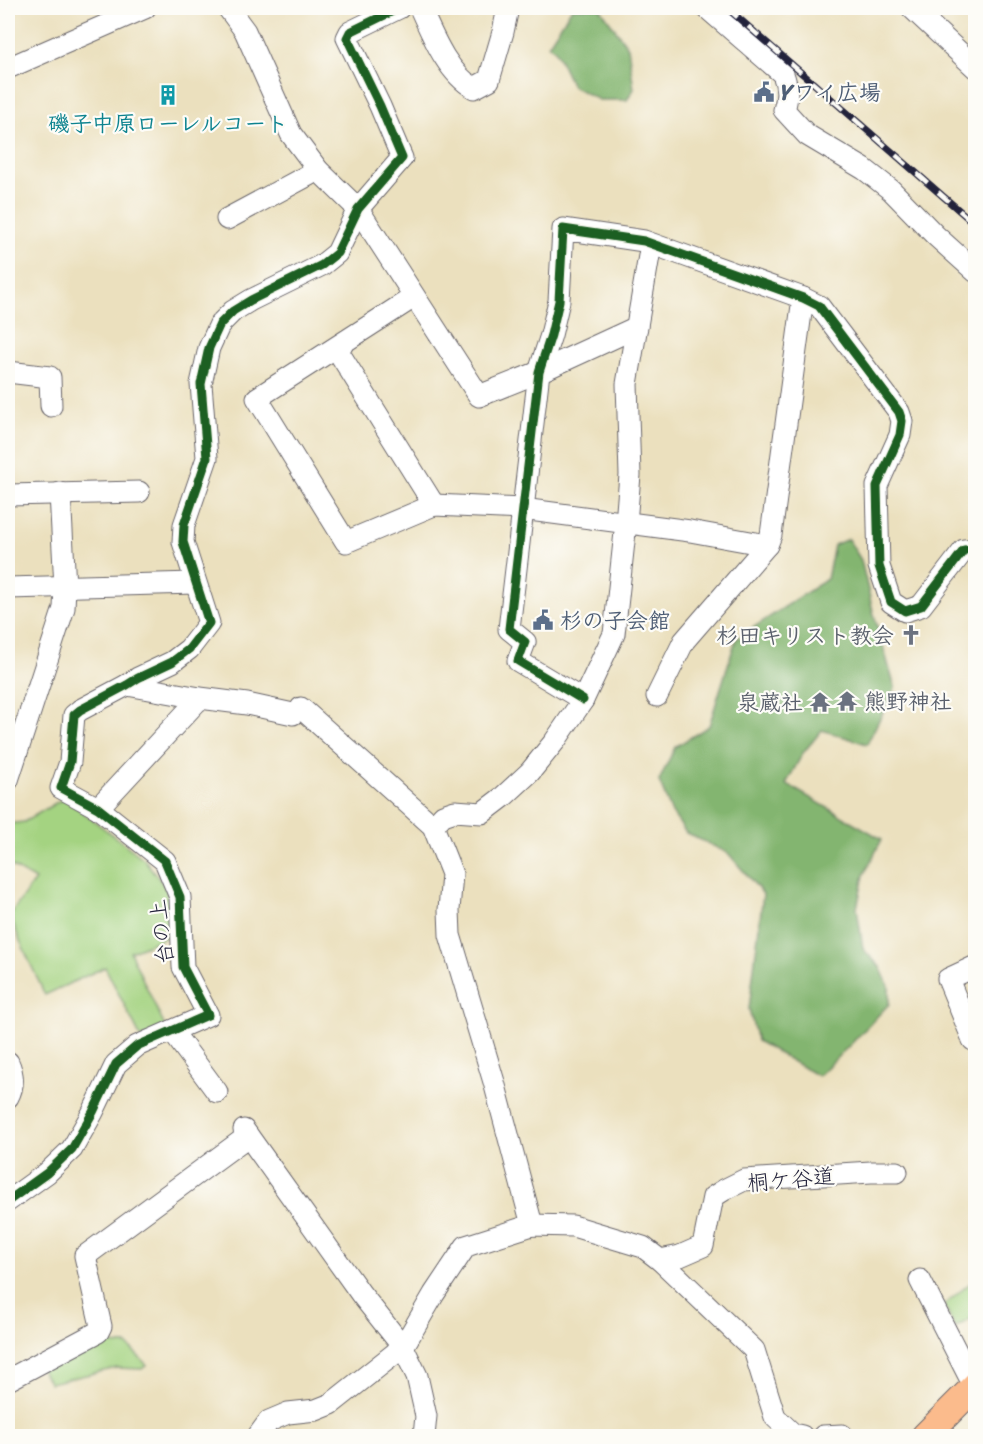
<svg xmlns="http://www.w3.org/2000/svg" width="983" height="1444" font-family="Sriracha,'Klee One',sans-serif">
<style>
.green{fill:#a4d381;stroke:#637a5e;stroke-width:1.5}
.forest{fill:#83b56f;stroke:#526c55;stroke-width:1.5}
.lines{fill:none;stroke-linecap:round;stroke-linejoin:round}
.minor-casing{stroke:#686469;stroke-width:23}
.major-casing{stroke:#686469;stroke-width:29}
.minor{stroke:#fff;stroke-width:21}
.major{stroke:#fbbb8c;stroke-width:27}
.rail-casing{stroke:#22223b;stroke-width:7}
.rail{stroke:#fdfcf7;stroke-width:4.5;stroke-dasharray:14;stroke-linecap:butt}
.cycleway-casing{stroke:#fdfcf7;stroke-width:13}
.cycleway{stroke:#1b5e20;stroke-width:9}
.labels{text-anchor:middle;stroke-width:4.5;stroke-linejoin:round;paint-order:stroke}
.service-label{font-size:22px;font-weight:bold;fill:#4e5e75;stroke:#fdfcf7;text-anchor:start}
.culture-label{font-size:22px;font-weight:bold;fill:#0d838f;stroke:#fdfcf7}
.worship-label{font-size:22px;font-weight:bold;fill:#5b616d;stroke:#fdfcf7;text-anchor:end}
.street-label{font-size:22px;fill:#22223b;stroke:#fdfcf7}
</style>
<rect width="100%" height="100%" fill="#fdfcf7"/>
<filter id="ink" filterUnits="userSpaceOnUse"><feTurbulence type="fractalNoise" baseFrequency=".0167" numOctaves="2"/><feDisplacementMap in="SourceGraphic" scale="12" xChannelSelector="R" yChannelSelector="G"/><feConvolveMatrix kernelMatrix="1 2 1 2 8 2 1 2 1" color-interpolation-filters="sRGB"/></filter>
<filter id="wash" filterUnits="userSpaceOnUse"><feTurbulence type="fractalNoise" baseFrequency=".008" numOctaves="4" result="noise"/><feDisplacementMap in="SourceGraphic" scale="24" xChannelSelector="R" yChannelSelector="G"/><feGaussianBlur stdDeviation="1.35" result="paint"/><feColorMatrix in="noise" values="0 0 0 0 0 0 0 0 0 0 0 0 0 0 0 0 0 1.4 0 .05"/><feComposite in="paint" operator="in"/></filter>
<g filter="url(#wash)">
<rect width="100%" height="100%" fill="#ebe0be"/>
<g class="green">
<polygon points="64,798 144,859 166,888 174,934 130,952 166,1029 141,1038 105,967 45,995 20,941 10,915 35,880 8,864 8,824 24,822"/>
<polygon points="975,1279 975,1316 955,1328 944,1305"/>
<polygon points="93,1337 104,1344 127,1345 147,1365 142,1369 117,1368 50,1383 40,1368"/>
</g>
<g class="forest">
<polygon points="572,8 600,8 628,47 634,89 627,100 599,100 572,86 555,50 548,45"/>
<polygon points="848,539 861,560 873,611 895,688 867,744 822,730 803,753 786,784 882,839 864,875 857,908 863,949 880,967 889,987 889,1004 852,1043 818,1076 757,1041 749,1009 763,894 728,853 686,833 672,813 659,781 675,747 709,726 736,639 827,579 834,545"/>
</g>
</g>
<g filter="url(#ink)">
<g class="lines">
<g class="minor-casing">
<g id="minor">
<polyline points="228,8 245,31 291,134 318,170 358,209 479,396 539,372 637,327"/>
<path d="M420,8c12,26 27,65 54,80l15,-8 14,-48 5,-24"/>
<path d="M707,8l76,66c5,13 5,23 1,36l23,25 57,34 27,21 45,46 40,36"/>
<polyline points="912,8 976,68"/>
<polyline points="8,68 145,8"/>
<polyline points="227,219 318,170"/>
<polyline points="414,297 257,398 346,542 434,505 522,509 690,531 767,545"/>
<polyline points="336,348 434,505"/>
<polyline points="8,372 50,377 51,406"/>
<polyline points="8,495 139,492"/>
<polyline points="8,588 195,583"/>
<polyline points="127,685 200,698 247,704 293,714"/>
<polyline points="657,696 684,641 767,545 771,535 803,298"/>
<polyline points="583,700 518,661 525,642 509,629 539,372 551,335 559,301 563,229 644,241 803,298 819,306 899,412 902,421 900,435 877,486 879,566 891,602 905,611 921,606 964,550 976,549"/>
<polyline points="301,708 433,826 452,874 449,910 450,935 494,1082 532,1225"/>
<polyline points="8,780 64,608 65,587 60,493"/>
<polyline points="98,808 200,698"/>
<polyline points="433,826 443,815 455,811 482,813 503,797 530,772 555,741 583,700 614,634 626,523 630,475 627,384 651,244"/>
<polyline points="172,1031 217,1092"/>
<polyline points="973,1040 948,979 976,966"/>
<path d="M8,1062c6,13 6,24 0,35"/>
<polyline points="244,1130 361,1294 403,1347 417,1376 426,1416 424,1436"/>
<polyline points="8,1201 47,1173 72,1149 93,1112 116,1064 137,1046 208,1015 183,967 180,897 165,861 98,808 61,788 70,762 74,715 80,710 127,685 138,678 172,662 189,649 209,623 183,542 184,525 207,458 201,384 209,348 220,324 233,311 251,300 322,265 337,253 358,209 402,158 380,106 347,38 350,32 399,8"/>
<polyline points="660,1260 680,1256 703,1246 713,1197 724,1190 744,1180 871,1172 897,1172"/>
<polyline points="920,1280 974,1386"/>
<polyline points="8,1380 98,1332 101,1326 85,1256 248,1136"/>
<polyline points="258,1436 269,1421 288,1413 316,1410 331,1404 403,1347 434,1294 466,1246 532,1225 573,1226 643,1247 660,1260 754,1350 775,1417 793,1434 802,1436"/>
<polyline points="823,1436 842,1435 843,1436"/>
</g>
</g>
<g class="major-casing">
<polyline id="major" points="925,1436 976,1385"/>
</g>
<use href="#minor" class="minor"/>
<use href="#major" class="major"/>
<g class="rail-casing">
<polyline id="rail" points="727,8 976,225"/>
</g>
<use href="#rail" class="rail"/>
<g class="cycleway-casing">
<g id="cycleway">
<polyline points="583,700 518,661 525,642 509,629 539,372 551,335 559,301 563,229 644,241 803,298 819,306 899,412 902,421 900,435 877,486 879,566 891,602 905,611 921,606 964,550 976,549"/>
<polyline points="8,1201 47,1173 72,1149 93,1112 116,1064 137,1046 208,1015 183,967 180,897 165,861 98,808 61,788 70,762 74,715 80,710 127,685 138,678 172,662 189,649 209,623 183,542 184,525 207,458 201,384 209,348 220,324 233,311 251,300 322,265 337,253 358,209 402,158 380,106 347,38 350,32 399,8"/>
</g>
</g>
<use href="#cycleway" class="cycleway"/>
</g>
</g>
<defs>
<g id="civic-bare" transform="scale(1.62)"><path d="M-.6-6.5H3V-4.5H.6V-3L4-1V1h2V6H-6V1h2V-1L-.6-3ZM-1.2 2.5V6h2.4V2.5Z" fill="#5c6f8a" stroke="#fdfcf7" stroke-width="2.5" paint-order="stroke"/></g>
<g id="building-bare" transform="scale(1.62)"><path d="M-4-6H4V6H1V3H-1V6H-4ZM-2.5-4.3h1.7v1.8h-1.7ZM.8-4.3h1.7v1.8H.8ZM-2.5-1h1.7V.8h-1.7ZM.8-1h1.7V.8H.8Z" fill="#0f9aa8" stroke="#fdfcf7" stroke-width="2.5" paint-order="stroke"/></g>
<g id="church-bare" transform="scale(1.62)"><path d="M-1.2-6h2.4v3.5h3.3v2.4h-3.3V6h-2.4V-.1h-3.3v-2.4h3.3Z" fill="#6b7280" stroke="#fdfcf7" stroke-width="2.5" paint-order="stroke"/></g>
<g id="temple-bare" transform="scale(1.62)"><path d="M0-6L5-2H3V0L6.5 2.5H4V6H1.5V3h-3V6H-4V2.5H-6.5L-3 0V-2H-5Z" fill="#6b7280" stroke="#fdfcf7" stroke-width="2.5" paint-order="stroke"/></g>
</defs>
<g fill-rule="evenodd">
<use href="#civic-bare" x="764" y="92"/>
<use href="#building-bare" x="168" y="95"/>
<use href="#civic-bare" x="543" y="620"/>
<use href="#church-bare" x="911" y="635"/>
<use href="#temple-bare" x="847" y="701"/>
<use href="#temple-bare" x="820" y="702"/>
</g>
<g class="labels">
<g class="service-label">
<text x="781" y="100">Yワイ広場</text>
<text x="560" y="628">杉の子会館</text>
</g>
<g class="culture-label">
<text x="168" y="131">磯子中原ローレルコート</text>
</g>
<g class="worship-label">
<text x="894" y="643">杉田キリスト教会</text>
<text x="864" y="709" text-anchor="start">熊野神社</text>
<text x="803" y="710">泉蔵社</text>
</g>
<g class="street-label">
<text transform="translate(161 932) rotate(-97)" y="8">台の上</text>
<text transform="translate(791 1179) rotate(-5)" y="8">桐ケ谷道</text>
</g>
</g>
<rect width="983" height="1444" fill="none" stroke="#fdfcf7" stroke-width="30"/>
</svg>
